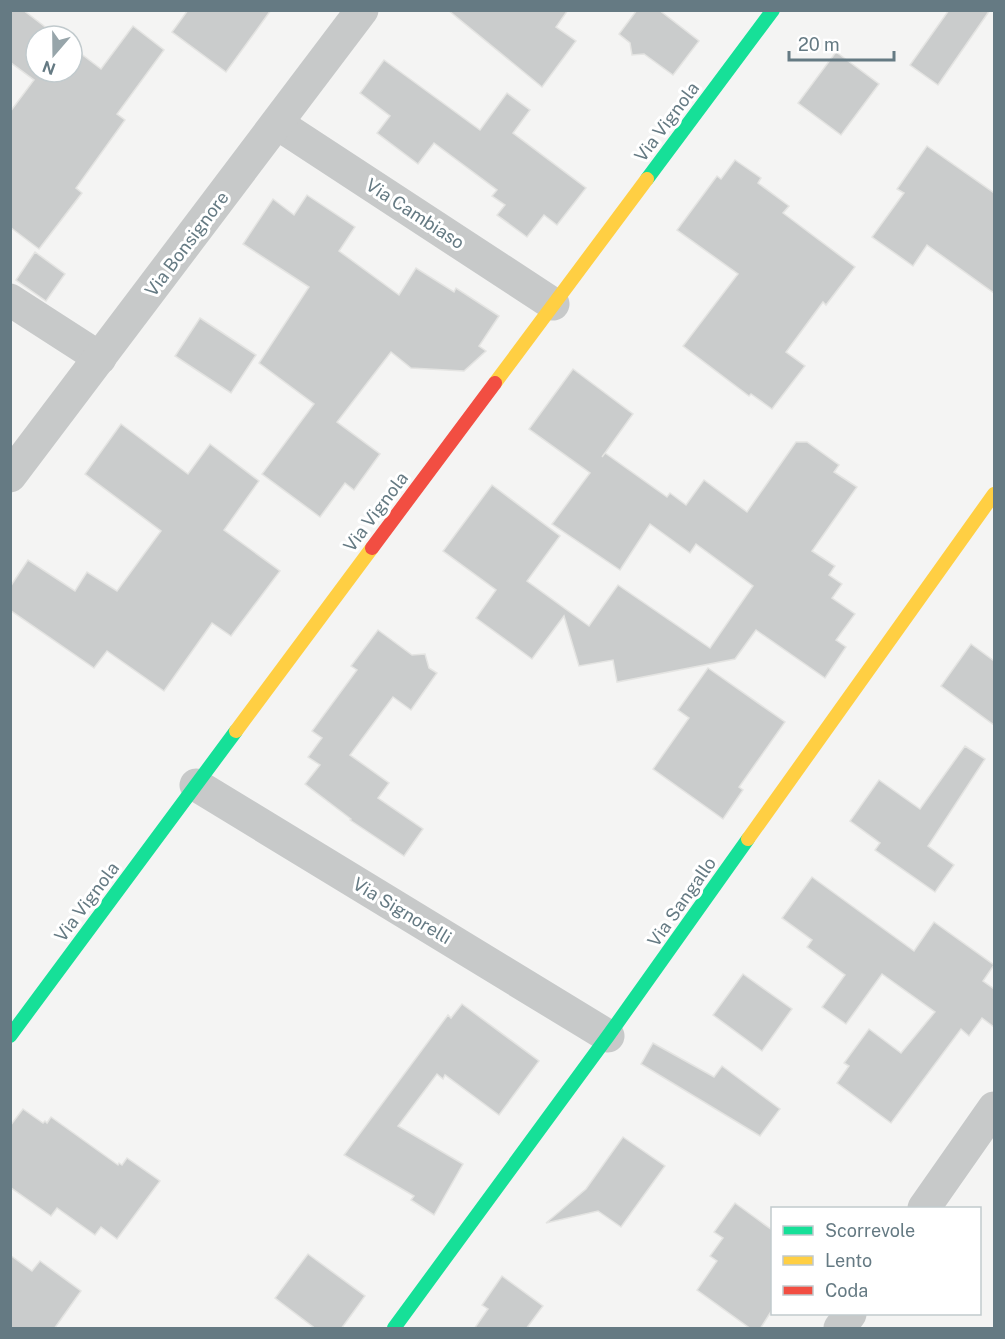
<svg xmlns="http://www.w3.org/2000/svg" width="1005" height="1339" font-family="'Public Sans',sans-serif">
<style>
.building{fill:#cacccc;stroke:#e4e4e2;stroke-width:1.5}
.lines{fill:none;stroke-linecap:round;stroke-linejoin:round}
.street{stroke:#c7c9c9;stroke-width:33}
.fast{stroke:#16e098;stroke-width:14}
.slow{stroke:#ffcf43;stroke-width:14}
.jam{stroke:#f24e42;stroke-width:14}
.labels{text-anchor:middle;stroke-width:6;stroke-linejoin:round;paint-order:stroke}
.street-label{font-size:18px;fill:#657a83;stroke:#fff}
</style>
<rect width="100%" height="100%" fill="#f4f4f3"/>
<g class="building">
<polygon points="10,10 23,10 57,36 36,36 36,72 72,72 72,47 101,69 133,26 164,50 117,114 125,120 76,188 82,193 39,249 10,227 10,112 34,80 10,62"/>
<polygon points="188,10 271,10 226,72 172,32"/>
<polygon points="448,10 568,10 556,27 576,41 542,87"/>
<polygon points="637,10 659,10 699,41 673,75 644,54 632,55 630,43 619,34"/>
<polygon points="949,10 990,10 938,85 910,65"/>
<polygon points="836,52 879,84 841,135 798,103"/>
<polygon points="384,60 480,130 507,93 530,110 513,133 586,188 557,225 544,215 527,237 497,215 505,205 492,196 497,190 434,143 418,164 377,133 390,116 360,93"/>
<polygon points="927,146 994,193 994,293 927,245 913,266 872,237 904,193 897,189"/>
<polygon points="735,160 761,178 758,183 789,206 783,213 855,267 826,305 823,302 786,352 805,366 772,409 751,394 749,396 683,346 738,274 677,230 717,176 721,179"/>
<polygon points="307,195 355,227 339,251 399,295 416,268 454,292 456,288 499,316 479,346 486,351 464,371 411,368 391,352 337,422 380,454 354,490 345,483 320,517 262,474 314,404 259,363 309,287 243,244 273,199 294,215"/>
<polygon points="35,252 65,274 46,301 16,280"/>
<polygon points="200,318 256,355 231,393 175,356"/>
<polygon points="573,369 633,414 602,457 605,453 667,497 670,493 686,505 704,480 747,512 796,442 807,442 839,465 834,472 857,487 812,551 835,566 829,575 842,584 832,598 855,614 836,640 846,647 825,678 756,630 735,659 617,682 613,660 579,666 564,616 532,659 476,618 496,590 443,551 492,485 560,536 527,581 589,626 618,585 710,648 753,586 696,544 690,553 650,524 620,570 552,524 590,473 529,429"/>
<polygon points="121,424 188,474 210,444 259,481 224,530 280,571 231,636 212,623 164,691 107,651 94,668 10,610 10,587 28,560 75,591 87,572 117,591 161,531 85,474"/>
<polygon points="378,630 412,655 425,654 429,668 437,673 411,710 393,697 350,755 389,783 378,798 423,829 404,856 350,820 351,819 305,784 320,765 308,757 322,738 312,731 357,670 351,666"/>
<polygon points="971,644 994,661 994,725 941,686"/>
<polygon points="708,668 785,722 739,787 743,790 723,819 653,769 689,718 678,710"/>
<polygon points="965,746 985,759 928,846 954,865 935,892 875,850 880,843 850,821 879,780 920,809"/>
<polygon points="812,877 914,951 934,922 994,965 983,981 994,989 994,1027 982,1018 969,1036 961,1029 891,1123 837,1083 849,1066 844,1063 869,1029 901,1053 935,1012 882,974 846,1024 822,1007 845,975 807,947 812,940 782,918"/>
<polygon points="743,974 792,1009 762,1051 713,1015"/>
<polygon points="462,1004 539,1061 499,1115 445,1075 443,1079 437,1074 398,1126 463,1164 434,1215 411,1200 414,1196 344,1155 448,1015 451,1018"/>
<polygon points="653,1043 714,1077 722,1066 780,1109 760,1136 641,1064"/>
<polygon points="23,1109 43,1123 45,1121 47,1123 51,1117 118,1165 119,1163 122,1165 127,1158 160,1181 117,1239 101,1227 95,1235 57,1208 51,1216 10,1187 10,1126"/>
<polygon points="623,1137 665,1166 621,1227 598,1211 546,1223 586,1189"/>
<polygon points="735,1203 772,1230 772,1310 760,1329 751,1329 697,1290 717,1261 710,1256 723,1238 714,1232"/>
<polygon points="308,1254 365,1296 341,1329 316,1329 275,1298"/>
<polygon points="10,1255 32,1271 40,1261 81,1291 54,1329 10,1329"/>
<polygon points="502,1276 543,1306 526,1329 474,1329 488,1309 482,1305"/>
</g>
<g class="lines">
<g class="street">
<polyline points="278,124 553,304"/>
<polyline points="10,300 100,358"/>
<polyline points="10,476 362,10"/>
<polyline points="196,785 608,1036"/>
<polyline points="924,1208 994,1108"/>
<polyline points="840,1328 850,1314"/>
</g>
<g class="fast">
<polyline points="647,179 773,10"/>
<polyline points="10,1036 236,731"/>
<polyline points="394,1328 608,1036 748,839"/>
</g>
<g class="slow">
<polyline points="495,383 647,179"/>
<polyline points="236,731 372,548"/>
<polyline points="748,839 994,494"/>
</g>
<polyline class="jam" points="372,548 495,383"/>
</g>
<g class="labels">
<g class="street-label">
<text transform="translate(667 122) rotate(-53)" y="6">Via Vignola</text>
<text transform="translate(415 214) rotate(33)" y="6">Via Cambiaso</text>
<text transform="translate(187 244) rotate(-53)" y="6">Via Bonsignore</text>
<text transform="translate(376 512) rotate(-53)" y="6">Via Vignola</text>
<text transform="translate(87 902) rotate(-53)" y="6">Via Vignola</text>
<text transform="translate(682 902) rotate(-55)" y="6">Via Sangallo</text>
<text transform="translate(402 911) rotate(31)" y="6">Via Signorelli</text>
</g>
</g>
<rect width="1005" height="1339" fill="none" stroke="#657a83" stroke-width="24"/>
<rect x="771" y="1207" width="210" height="108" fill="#ffffff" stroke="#c1cacd" stroke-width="1.5"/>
<rect x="783" y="1226" width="30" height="9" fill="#16e098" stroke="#c1cacd" stroke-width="1.5"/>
<text x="825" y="1237" font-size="18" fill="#657a83">Scorrevole</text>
<rect x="783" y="1256" width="30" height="9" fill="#ffcf43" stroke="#c1cacd" stroke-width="1.5"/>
<text x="825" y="1267" font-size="18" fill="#657a83">Lento</text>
<rect x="783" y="1286" width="30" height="9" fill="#f24e42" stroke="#c1cacd" stroke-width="1.5"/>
<text x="825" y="1297" font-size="18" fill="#657a83">Coda</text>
<g transform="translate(54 54) rotate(200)"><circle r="28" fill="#ffffff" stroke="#c1cacd" stroke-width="1.5"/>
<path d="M0-4.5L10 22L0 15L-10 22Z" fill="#97a5aa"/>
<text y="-9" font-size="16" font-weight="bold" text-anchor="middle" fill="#657a83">N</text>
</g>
<path d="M789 51v9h105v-9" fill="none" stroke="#657a83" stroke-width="3"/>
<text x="798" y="51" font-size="18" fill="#657a83" stroke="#ffffff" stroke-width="4.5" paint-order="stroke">20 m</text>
</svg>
